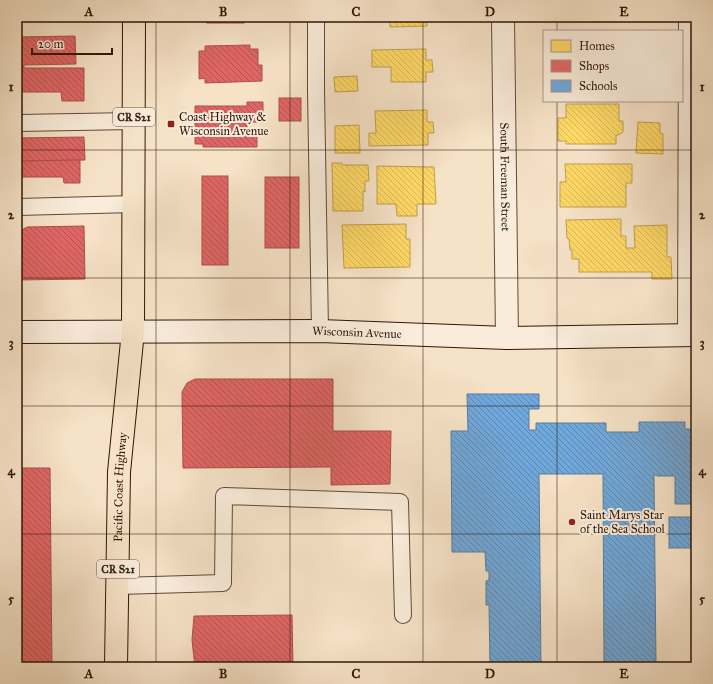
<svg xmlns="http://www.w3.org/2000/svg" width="713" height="684" font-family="'IM FELL Great Primer',serif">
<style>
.homes{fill:url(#homes-back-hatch);stroke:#c19e4a}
.shops{fill:url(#shops-back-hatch);stroke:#ac4e4a}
.schools{fill:url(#schools-back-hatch);stroke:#5c7c9c}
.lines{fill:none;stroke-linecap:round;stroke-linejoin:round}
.lane-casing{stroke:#624938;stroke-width:18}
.street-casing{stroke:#624938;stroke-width:24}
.secondary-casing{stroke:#311608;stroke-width:24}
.primary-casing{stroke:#311608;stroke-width:24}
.lane{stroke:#f9ecdb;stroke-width:16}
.street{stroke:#f9ecdb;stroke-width:22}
.secondary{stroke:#f9ecdb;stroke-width:22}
.primary{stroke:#f6e2c7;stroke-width:22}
.grid{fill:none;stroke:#311608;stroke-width:1;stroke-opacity:0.55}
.poi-dot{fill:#8f2418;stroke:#f9ecdb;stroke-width:1.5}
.labels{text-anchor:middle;stroke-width:4;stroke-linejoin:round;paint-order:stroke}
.shield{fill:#f9ecdb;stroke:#6d5647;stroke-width:1}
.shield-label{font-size:11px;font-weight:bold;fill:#311608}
.poi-label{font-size:12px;fill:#311608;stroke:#f9ecdb;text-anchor:start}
.street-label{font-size:12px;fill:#311608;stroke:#f9ecdb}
.neatline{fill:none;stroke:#311608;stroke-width:1.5}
.grid-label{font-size:13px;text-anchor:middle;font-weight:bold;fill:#311608}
</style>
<defs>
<pattern id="homes-back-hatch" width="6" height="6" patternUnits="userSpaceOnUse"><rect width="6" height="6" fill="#ffd966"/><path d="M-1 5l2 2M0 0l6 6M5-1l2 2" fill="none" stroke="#dbba57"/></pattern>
<pattern id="shops-back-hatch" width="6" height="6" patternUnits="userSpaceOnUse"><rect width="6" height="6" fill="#e06666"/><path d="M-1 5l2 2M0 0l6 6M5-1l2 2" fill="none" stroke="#b65352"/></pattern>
<pattern id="schools-back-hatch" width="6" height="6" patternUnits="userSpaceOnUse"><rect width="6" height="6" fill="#6fa8dc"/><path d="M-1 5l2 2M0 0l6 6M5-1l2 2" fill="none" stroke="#5c88b0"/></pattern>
</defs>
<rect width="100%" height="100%" fill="#f6e2c7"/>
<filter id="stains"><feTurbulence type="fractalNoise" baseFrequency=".005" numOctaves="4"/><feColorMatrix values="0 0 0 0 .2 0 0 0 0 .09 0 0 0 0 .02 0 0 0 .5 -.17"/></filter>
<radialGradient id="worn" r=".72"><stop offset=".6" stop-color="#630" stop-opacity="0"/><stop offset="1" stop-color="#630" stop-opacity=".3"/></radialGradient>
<g class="homes">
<polygon points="390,17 427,17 427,26 390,27"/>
<rect x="564" y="17" width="54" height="5"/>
<polygon points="426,49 426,60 432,60 433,72 426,72 426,82 391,82 391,67 372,67 372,50"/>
<polygon points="357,76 358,91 335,92 334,77"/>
<rect x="695" y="93" width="1" height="46"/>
<polygon points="566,104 619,104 619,121 623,121 623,132 618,135 616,135 616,144 566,144 566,141 558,141 558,118 566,118"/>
<polygon points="427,110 427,122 433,122 434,133 428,133 428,145 369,146 369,133 376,133 375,111"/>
<polygon points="638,122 660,123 660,133 663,134 663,154 636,153"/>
<polygon points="359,125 360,153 335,153 335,126"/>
<polygon points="332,163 342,163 342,165 368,165 369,181 365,181 365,192 363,191 363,211 333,211"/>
<polygon points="565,164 632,164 632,183 626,183 626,207 560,207 560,182 566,182"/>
<polygon points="377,166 434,167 436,204 417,204 417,216 397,216 396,204 377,204"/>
<polygon points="621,219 621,236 626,236 626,248 635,248 634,226 667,225 667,257 671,257 672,279 652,279 652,272 579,272 579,259 572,259 572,250 570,250 569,239 567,238 566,220"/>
<polygon points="406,224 406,239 410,239 410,267 344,268 342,225"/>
</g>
<g class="shops">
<rect x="207" y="17" width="37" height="6"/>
<polygon points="75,36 76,64 24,65 24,68 17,68 17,37"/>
<polygon points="250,45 250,49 258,49 258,65 262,65 262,81 205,83 205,78 199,79 199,51 205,51 205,46"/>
<polygon points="17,68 84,68 84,101 62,101 61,92 17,92"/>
<rect x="279" y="98" width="22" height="23"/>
<polygon points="247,102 263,102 263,122 247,122 247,134 257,135 257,147 203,147 203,144 195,144 195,106 247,106"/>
<polygon points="84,137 85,160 17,161 17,138"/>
<polygon points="80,160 80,183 64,183 63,177 17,177 17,161"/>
<rect x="202" y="176" width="26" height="89"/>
<rect x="265" y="177" width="34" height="71"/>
<polygon points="84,226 85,279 17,280 17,234 20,231 27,227"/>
<polygon points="195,379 333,379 333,431 391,431 390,484 331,485 331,467 183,468 182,392 187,383"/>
<polygon points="17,468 50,468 52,667 17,667"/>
<polygon points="292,615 293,667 195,667 192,640 194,616"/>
</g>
<g class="schools">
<polygon points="467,394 539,394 539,409 529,409 529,430 536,430 536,423 606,423 606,432 639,432 639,422 685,422 685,429 696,429 696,504 675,504 675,476 657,476 657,475 654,475 656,664 604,664 603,474 539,474 541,667 490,667 489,605 486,605 486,581 489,580 489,571 486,571 485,552 452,552 451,431 468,431"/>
<rect x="669" y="517" width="27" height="31"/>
</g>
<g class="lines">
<g class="lane-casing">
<g id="lane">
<polyline points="316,17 316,90 320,331"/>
<polyline points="17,123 134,121"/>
<polyline points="17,207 134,204"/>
<polyline points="686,335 687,17"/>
<polyline points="118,586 223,583 224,496 400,502 403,615"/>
</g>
</g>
<g class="street-casing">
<g id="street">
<path id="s1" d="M503,17l4,321"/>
</g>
</g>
<g class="secondary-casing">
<g id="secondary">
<path id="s2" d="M17,332l303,-1 187,7 189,-3"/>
</g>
</g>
<g class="primary-casing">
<g id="primary">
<path id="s3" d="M116,667l3,-195 14,-141 1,-314"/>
</g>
</g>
<use href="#lane" class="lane"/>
<use href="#street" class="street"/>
<use href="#secondary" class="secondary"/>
<use href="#primary" class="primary"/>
</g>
<path class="grid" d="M156,17v650M290,17v650M423,17v650M557,17v14M557,101v566M17,150h679M17,278h679M17,406h679M17,534h679"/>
<g class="poi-dot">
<rect x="167" y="120" width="8" height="8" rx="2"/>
<circle cx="572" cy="522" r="4"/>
</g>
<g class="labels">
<g class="shield">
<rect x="113" y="108" width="42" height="18" rx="3"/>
<rect x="97" y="560" width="42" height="18" rx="3"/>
</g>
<g class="shield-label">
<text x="134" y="121">CR S21</text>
<text x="118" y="573">CR S21</text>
</g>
<g class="poi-label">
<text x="179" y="121">Coast Highway &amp;<tspan x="179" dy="14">Wisconsin Avenue</tspan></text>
<text x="580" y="519">Saint Marys Star<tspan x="580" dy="14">of the Sea School</tspan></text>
</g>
<g class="street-label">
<text dy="4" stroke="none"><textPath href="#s1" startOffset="160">South Freeman Street</textPath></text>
<text dy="4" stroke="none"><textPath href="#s2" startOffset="340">Wisconsin Avenue</textPath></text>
<text dy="4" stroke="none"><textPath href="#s3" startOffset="180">Pacific Coast Highway</textPath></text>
</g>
</g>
<rect width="713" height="684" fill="none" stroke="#f6e2c7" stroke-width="44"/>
<rect x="543" y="30" width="140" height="72" fill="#f9ecdb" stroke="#a99687"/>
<rect x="551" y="40" width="20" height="12" fill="#ffd966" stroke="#a99687"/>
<text x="579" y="50" font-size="12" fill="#311608">Homes</text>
<rect x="551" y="60" width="20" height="12" fill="#e06666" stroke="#a99687"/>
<text x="579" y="70" font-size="12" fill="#311608">Shops</text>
<rect x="551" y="80" width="20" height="12" fill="#6fa8dc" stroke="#a99687"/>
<text x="579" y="90" font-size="12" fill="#311608">Schools</text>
<path d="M32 48v6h80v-6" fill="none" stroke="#311608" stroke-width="2"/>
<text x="38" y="48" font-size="12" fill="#311608" stroke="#f9ecdb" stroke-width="3" paint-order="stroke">20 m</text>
<rect x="22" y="22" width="669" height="640" class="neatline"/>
<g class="grid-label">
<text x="89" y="16">A</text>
<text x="223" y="16">B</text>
<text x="356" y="16">C</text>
<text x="490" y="16">D</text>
<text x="624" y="16">E</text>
<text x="11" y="91">1</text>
<text x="702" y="91">1</text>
<text x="11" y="219">2</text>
<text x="702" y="219">2</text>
<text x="11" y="347">3</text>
<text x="702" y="347">3</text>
<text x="11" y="475">4</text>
<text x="702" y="475">4</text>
<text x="11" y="603">5</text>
<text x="702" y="603">5</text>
<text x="89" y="678">A</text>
<text x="223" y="678">B</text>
<text x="356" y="678">C</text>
<text x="490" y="678">D</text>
<text x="624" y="678">E</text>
</g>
<rect width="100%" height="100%" filter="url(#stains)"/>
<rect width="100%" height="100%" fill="url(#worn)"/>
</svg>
